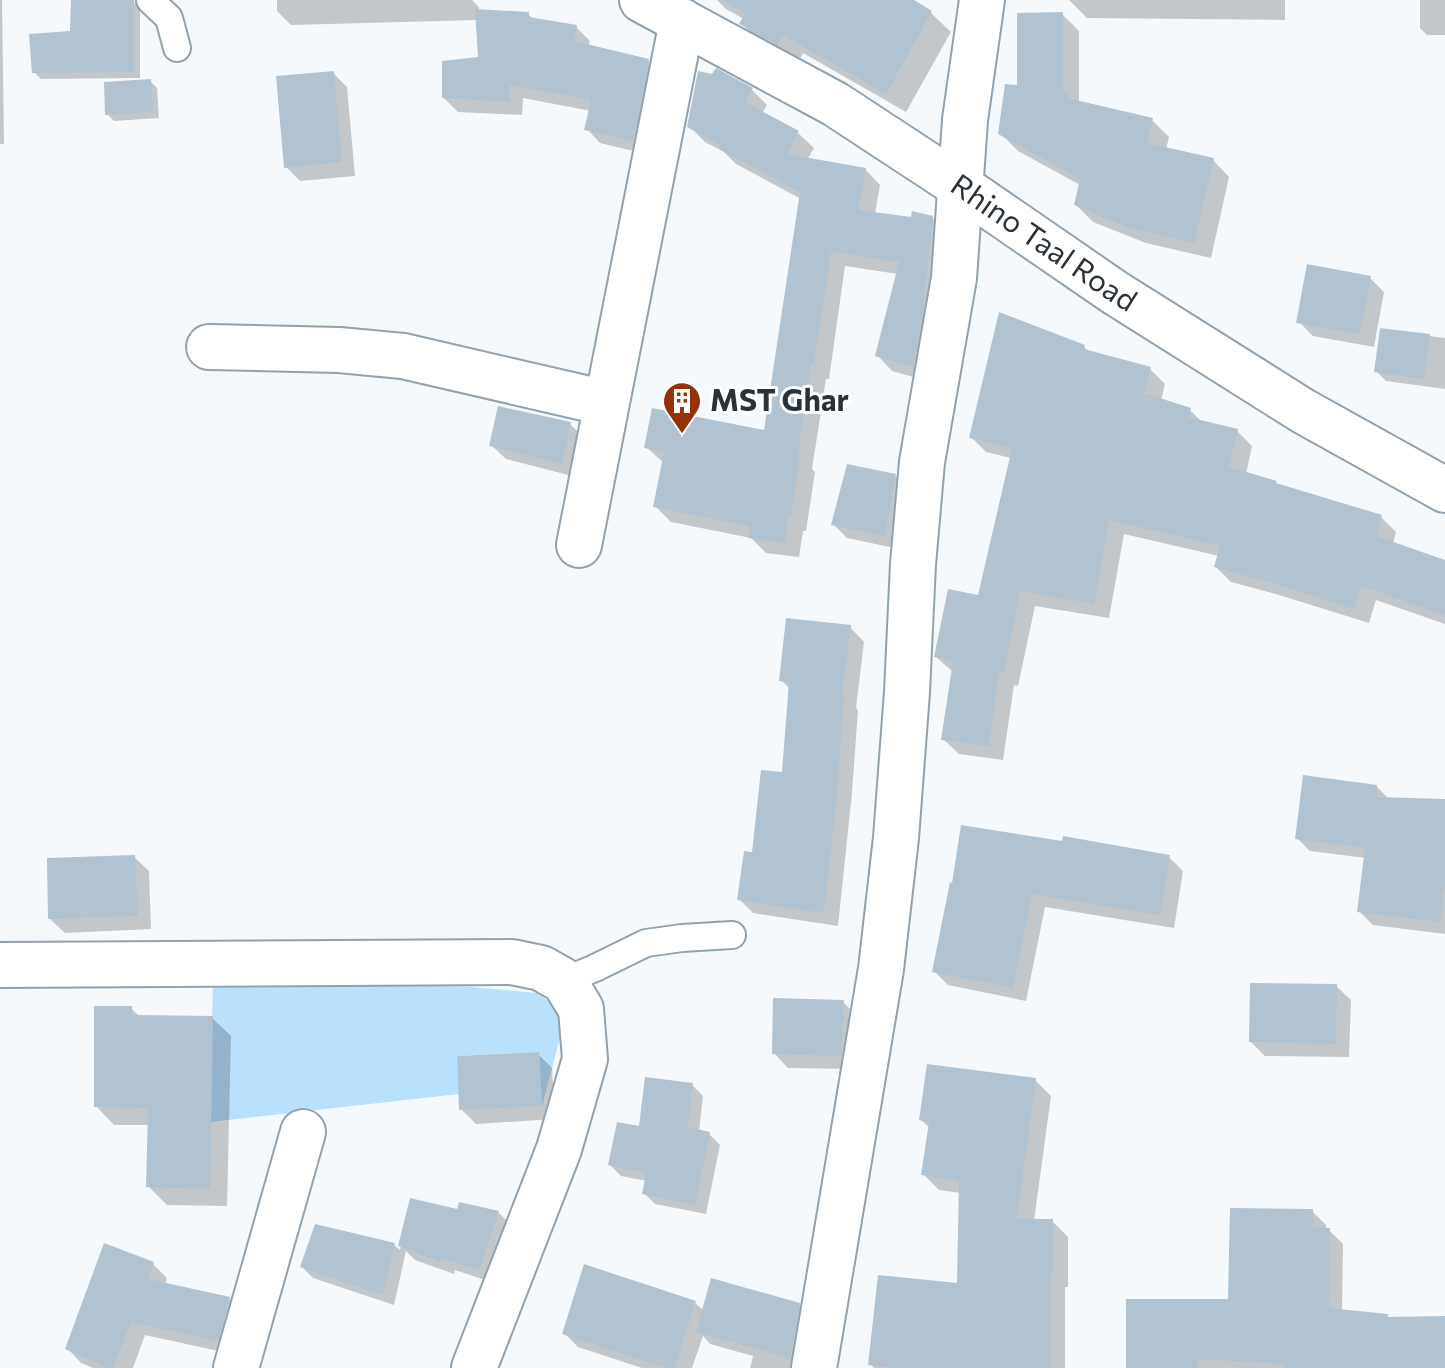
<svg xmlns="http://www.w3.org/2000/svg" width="1445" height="1368" font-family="Commissioner,sans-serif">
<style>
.green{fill:#b9e0fd}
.shadow{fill:#0003}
.building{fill:#b1c3d0}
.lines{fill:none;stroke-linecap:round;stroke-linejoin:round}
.service-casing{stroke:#91a2af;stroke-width:30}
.minor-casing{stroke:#91a2af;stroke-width:48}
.tertiary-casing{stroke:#91a2af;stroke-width:48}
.service{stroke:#fff;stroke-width:26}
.minor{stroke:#fff;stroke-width:44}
.tertiary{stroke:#fff;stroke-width:44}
.labels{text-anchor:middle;stroke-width:6;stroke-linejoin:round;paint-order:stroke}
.street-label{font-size:30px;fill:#2b3237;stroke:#fff}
.poi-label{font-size:30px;font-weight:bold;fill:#2b3237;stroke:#fff;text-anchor:start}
</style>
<rect width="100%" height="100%" fill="#f6f9fc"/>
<polygon class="green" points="213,978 472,987 537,993 550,1002 558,1014 561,1034 542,1106 539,1052 457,1056 459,1094 210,1122"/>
<g class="shadow">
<polygon points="0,0 2,0 4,144 0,144"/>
<polygon points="73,0 133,1 140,8 140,78 41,79 34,72 72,33"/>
<polygon points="277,0 472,0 479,7 479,11 528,14 534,20 576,27 590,41 588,47 648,61 662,75 646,154 600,143 587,129 591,111 523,98 522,115 458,112 444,98 480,59 478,20 291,25 277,11"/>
<polygon points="717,0 910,0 931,13 951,32 906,112 803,53 798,63 762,44 742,24 744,19 726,9"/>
<polygon points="1069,0 1285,0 1285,20 1087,18"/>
<polygon points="1420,0 1445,0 1445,35 1427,35 1420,28"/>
<polygon points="1062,14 1079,31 1079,103 1152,120 1169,137 1166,149 1213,160 1229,177 1211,258 1146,243 1093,222 1076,205 1080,185 1018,151 1000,133 1019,88"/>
<polygon points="333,73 347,87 355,176 300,181 286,167"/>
<polygon points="151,82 157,88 159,118 114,121 107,114"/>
<polygon points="752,90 767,105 762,114 798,133 814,148 807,160 865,169 880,185 875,214 912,219 932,218 948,233 928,381 892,371 877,355 898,274 845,266 829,379 826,379 812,469 815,472 806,531 803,531 799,557 766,553 751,538 671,522 655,506 664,463 646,447 766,433 801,199 736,164 724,152 705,142 689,126"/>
<polygon points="1370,278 1384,292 1374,347 1313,336 1299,322"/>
<polygon points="1382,330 1445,338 1445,389 1386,381 1376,371"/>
<polygon points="1084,347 1090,353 1150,369 1165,384 1161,401 1190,410 1202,422 1237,431 1252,446 1246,474 1381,517 1396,532 1393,544 1445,562 1445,624 1376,600 1369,623 1279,595 1231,582 1216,567 1219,556 1124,534 1109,618 1035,606 1018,686 1014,685 1003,760 959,754 943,739 953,672 936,657 980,597 1011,458 986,452 971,437"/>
<polygon points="570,424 584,438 576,477 506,459 491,445"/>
<polygon points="895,476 909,490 899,549 847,538 833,524"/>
<polygon points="850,627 864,642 856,708 858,710 852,793 838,926 753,913 739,899 784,774 790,689 781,680"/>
<polygon points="1377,787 1389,799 1445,801 1445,934 1373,925 1359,911 1366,858 1310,851 1297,838"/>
<polygon points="134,857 149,871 151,929 65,933 50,919"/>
<polygon points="1169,857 1183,871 1174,928 1045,907 1026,1001 948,985 934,971 951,885"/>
<polygon points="1336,986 1351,1000 1349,1057 1265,1056 1251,1042"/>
<polygon points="843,1002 857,1016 855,1069 788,1068 774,1053"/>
<polygon points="131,1008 140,1017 212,1018 231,1036 227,1206 167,1205 148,1186 149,1125 114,1125 96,1106"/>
<polygon points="538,1054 552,1068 555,1119 476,1124 461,1109"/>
<polygon points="1035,1080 1051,1096 1034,1221 1052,1221 1068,1237 1068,1287 1065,1287 1065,1368 874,1368 870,1364 959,1286 961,1193 939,1190 923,1174 930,1128 921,1120"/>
<polygon points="692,1085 703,1096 699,1132 709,1134 720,1145 706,1214 655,1204 644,1193 647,1181 621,1176 610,1165 641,1129"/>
<polygon points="412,1201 458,1211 498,1212 513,1227 494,1283 455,1270 454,1274 415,1260 406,1251 394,1305 313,1278 302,1267 394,1245 400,1250"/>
<polygon points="1312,1211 1326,1225 1326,1230 1329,1230 1343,1244 1342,1311 1388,1316 1391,1319 1445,1318 1445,1368 1128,1368 1230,1301"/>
<polygon points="153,1264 167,1278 165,1285 229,1299 243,1313 232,1354 145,1335 133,1368 93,1368 81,1363 67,1348"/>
<polygon points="695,1303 704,1311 799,1304 811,1317 802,1368 750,1368 753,1356 710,1344 703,1336 692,1368 642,1368 578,1347 564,1333"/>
</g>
<g class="building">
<polygon points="71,0 134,0 134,72 32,73 29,34 70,31"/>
<polygon points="722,0 914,0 932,11 886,94 783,35 777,45 739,24 745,13"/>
<polygon points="475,9 529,12 529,17 577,25 574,41 649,59 633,141 584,130 591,100 510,85 509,102 442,98 442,61 478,57"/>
<polygon points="1063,12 1063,91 1068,91 1067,98 1153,118 1147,143 1214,158 1194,243 1127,227 1074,205 1080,179 998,134 1005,84 1017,85 1017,13"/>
<polygon points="716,68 753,88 745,102 799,131 787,154 866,168 858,210 911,217 912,211 933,216 923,311 913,367 875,356 899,262 831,252 814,365 811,364 798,454 800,454 791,517 788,516 785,543 748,538 750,526 653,507 664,452 644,448 652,408 764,430 800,192 719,149 720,145 687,127 698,71 712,74"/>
<polygon points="334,71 342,162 284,168 276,76"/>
<polygon points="151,79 153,112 105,115 104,82"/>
<polygon points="1307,264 1371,276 1360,334 1296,323"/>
<polygon points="999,312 1085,345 1084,349 1151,367 1144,393 1191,408 1188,417 1238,429 1229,467 1277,481 1276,483 1382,515 1376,536 1445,560 1445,615 1361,586 1354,609 1262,580 1214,567 1220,546 1109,520 1094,604 1020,591 1004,672 999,671 989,746 941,740 953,661 934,657 948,589 978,595 1012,448 969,438"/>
<polygon points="1380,328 1430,334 1424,379 1374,372"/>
<polygon points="498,406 571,422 562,464 489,446"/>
<polygon points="847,464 896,474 885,536 831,525"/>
<polygon points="786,618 851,625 842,694 844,694 838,777 839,777 824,913 737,900 744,851 752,852 761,770 782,772 789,682 779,681"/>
<polygon points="1303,775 1377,785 1376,797 1445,799 1445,886 1440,922 1357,912 1365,848 1295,839"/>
<polygon points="961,825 1062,841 1063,836 1170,855 1160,915 1032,894 1013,988 932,972 950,882 952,883"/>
<polygon points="135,855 138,916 48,919 47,858"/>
<polygon points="1250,983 1337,984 1336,1044 1249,1042"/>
<polygon points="773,998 844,1000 841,1056 772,1054"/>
<polygon points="94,1006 132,1006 132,1015 213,1016 210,1189 146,1187 148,1108 94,1107"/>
<polygon points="539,1052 542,1106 459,1110 457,1056"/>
<polygon points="927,1064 1036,1078 1017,1219 1053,1219 1053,1272 1050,1272 1050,1368 897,1368 868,1365 878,1275 957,1283 959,1181 921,1175 929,1122 919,1120"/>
<polygon points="645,1077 693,1083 688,1127 710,1132 695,1205 642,1194 646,1173 608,1165 617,1122 639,1126"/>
<polygon points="410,1198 457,1209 459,1202 499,1211 479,1270 441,1258 440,1262 398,1246"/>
<polygon points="1230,1208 1313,1209 1313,1227 1330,1228 1329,1308 1388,1314 1388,1317 1445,1316 1445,1368 1284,1368 1285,1364 1198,1359 1198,1368 1126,1368 1126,1299 1228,1299"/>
<polygon points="315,1224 395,1243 383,1295 300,1267"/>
<polygon points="104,1243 154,1262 148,1279 230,1297 218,1341 131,1322 113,1368 108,1368 65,1349"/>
<polygon points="584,1264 696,1301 674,1368 667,1368 562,1334"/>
<polygon points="711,1278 800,1303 790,1358 696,1332"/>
</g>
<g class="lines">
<g class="service-casing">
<g id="service">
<polyline points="150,0 169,18 177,48"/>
<polyline points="564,981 595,968 646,943 682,938 732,935"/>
</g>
</g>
<g class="minor-casing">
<g id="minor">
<polyline points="209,347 339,350 403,356 606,403"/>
<polyline points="579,545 682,21"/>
<polyline points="0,965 512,962 541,968 564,981 581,1009 585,1059 559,1149 474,1368"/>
<polyline points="236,1368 303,1132"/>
<polyline points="814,1368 881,969 896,838 907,692 913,564 922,462 954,278 965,120 982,0"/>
</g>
</g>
<g class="tertiary-casing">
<g id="tertiary">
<path id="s1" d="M642,0l193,104 125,82 154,106 189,119 142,79"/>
</g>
</g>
<use href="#service" class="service"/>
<use href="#minor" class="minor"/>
<use href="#tertiary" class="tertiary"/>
</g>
<defs>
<g id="building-pin" transform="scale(2)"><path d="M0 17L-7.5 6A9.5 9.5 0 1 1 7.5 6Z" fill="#973106" stroke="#fff"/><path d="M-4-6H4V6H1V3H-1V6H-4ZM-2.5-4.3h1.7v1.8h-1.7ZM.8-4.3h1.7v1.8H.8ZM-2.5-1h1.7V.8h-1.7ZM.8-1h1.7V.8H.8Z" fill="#fff"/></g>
</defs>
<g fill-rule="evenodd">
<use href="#building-pin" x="682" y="401"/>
</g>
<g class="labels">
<g class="street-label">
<text dy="10" stroke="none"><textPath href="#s1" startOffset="470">Rhino Taal Road</textPath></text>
</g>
<g class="poi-label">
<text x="710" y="411">MST Ghar</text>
</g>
</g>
</svg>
